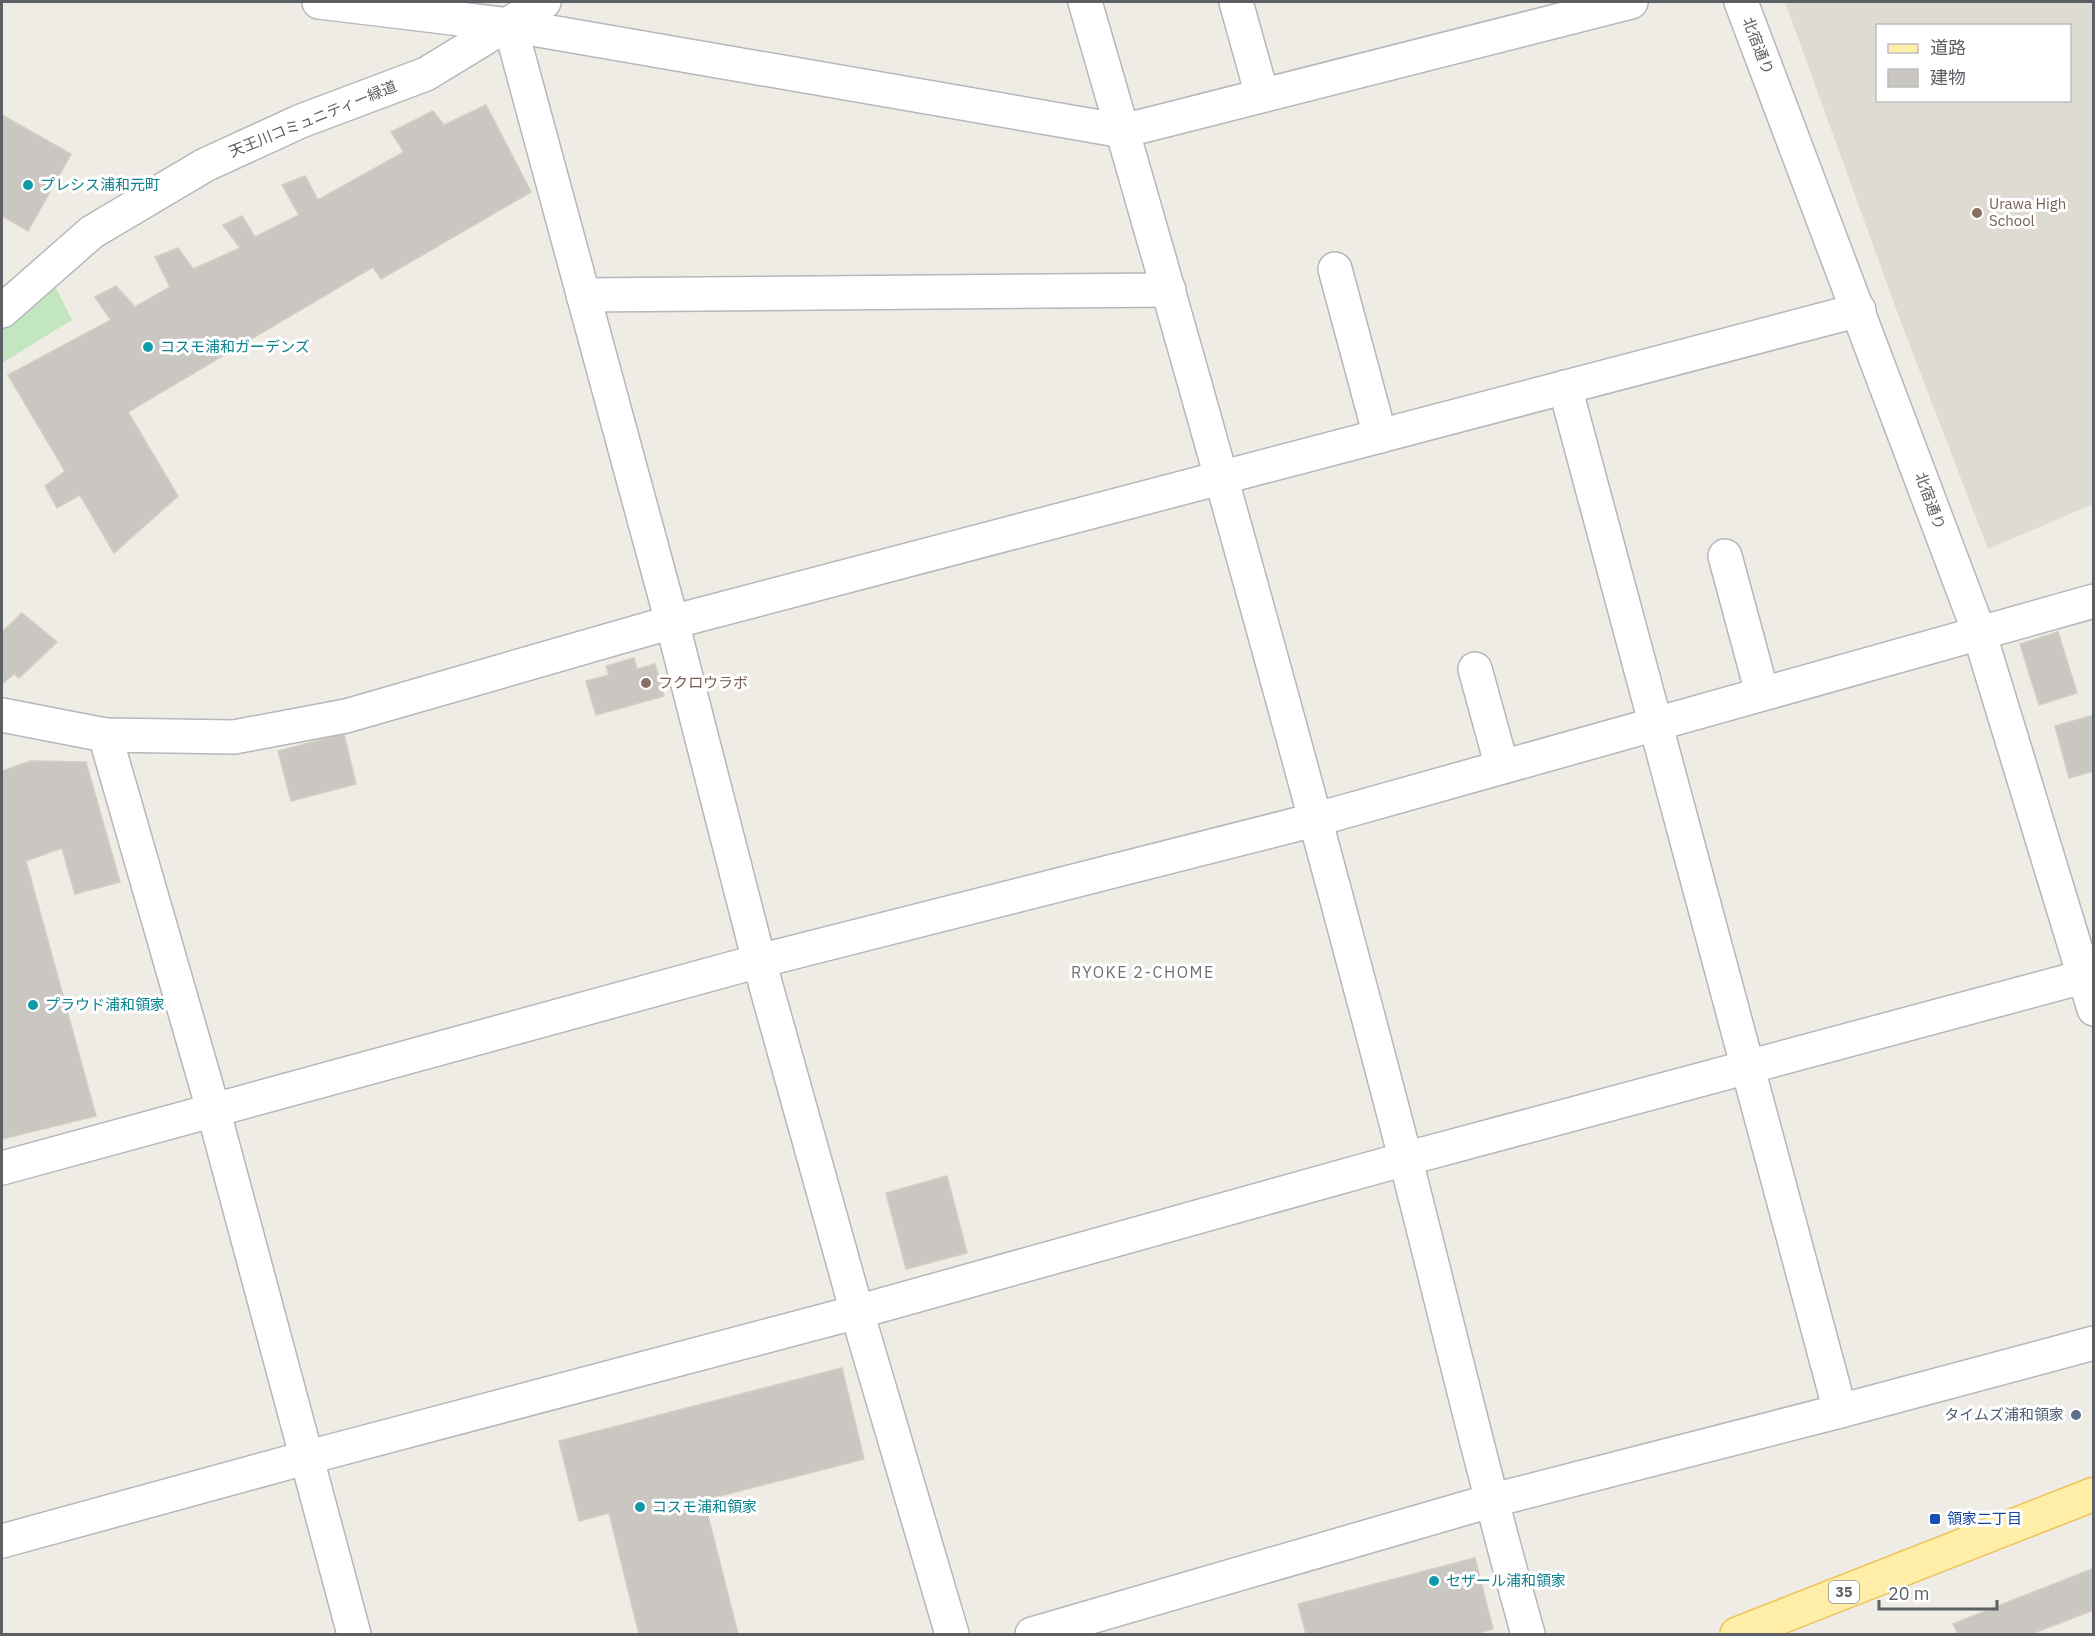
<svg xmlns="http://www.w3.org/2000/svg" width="2095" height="1636" font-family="'IBM Plex Sans','Noto Sans JP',sans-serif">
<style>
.education{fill:#dedbd2;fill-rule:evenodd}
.green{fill:#c1e6c0}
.building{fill:#cac6c1;stroke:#d3cdc2;stroke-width:1.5}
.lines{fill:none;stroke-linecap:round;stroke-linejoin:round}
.minor-casing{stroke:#b4b7bb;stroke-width:36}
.major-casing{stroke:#f1c25a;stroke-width:36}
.minor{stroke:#fff;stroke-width:33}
.major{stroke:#ffeea8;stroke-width:33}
.culture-dot{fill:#0f9aa8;stroke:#fff;stroke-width:2}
.education-dot{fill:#8d6e63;stroke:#fff;stroke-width:2}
.service-dot{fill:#5c6f8a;stroke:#fff;stroke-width:2}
.transit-dot{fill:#1a4fb4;stroke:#fff;stroke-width:2}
.labels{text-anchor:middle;stroke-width:6;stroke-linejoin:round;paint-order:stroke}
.shield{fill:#fff;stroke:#8d9092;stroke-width:1.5}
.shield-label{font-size:14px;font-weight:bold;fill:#5c6064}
.street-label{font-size:15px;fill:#5c6064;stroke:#fff}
.culture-label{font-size:15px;fill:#0d838f;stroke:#fff;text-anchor:start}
.education-label{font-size:15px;fill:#785e54;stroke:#fff;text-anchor:start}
.service-label{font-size:15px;fill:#4e5e75;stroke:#fff;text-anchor:end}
.transit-label{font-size:15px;fill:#164399;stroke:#fff;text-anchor:start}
.neighbourhood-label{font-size:16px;letter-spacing:1.5px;fill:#6d7276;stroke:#fff}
</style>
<rect width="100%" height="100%" fill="#eeece4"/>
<path class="education" d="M1785,2h308v502l-105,45 -86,-224zM1878,26h192v74h-192z"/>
<polygon class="green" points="55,286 72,320 2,363 2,328"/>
<g class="building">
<polygon points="486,105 531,192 381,279 373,267 128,412 178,496 114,553 80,495 57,508 45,486 65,471 8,375 111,320 95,297 116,286 135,307 170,287 155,257 178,248 193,269 240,248 223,225 242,216 255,237 299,215 282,185 305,176 318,200 404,152 391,132 433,111 444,125"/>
<polygon points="2,115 71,154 28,231 2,216"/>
<polygon points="22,613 57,642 19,678 14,674 2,684 2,632"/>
<polygon points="2058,632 2077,693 2039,705 2020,644"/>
<polygon points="634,658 637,669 655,664 664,696 596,715 586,681 609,675 606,666"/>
<polygon points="2094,715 2094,771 2069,778 2055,726"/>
<polygon points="344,734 356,784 291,801 278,751"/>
<polygon points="31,761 86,762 120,882 75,894 62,848 26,861 96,1116 2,1139 2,771"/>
<polygon points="947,1176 967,1253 906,1269 886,1193"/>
<polygon points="842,1368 864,1459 704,1500 738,1634 639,1634 609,1513 579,1521 559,1441"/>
<polygon points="1475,1558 1493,1629 1474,1634 1306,1634 1298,1604"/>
<polygon points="2094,1568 2094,1610 2031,1634 1958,1634 1953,1624"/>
</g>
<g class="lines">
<g class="minor-casing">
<g id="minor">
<polyline points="319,2 510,25 1123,131 1631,2"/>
<path d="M1085,2c112,383 219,768 320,1155 41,159 78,319 123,477"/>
<polyline points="1236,2 1262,95"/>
<polyline points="1741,2 1979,632 2094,1009"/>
<polyline points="510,25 672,622 759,961 857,1312 952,1634"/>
<polyline points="1335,269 1380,436"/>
<polyline points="583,295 1169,290"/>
<polyline points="2,311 92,232 205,165 301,121 426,74 544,2"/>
<polyline points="1565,387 1840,1411"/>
<polyline points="1725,556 1762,693"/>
<polyline points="1475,669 1502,767"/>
<polyline points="2,715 105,735 234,737 346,716 672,622 1859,310"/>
<polyline points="105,735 213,1109 354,1634"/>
<polyline points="2,1168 759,961 1314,820 2094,601"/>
<polyline points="2,1541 305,1458 857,1312 1405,1159 2094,974"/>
<polyline points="1032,1634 1490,1501 1840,1411 2094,1343"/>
</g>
</g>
<g class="major-casing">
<polyline id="major" points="1737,1634 2094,1494"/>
</g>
<use href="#minor" class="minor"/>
<use href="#major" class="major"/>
</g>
<g class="culture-dot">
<circle cx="28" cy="185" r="6"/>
<circle cx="148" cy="347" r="6"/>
<circle cx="33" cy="1005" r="6"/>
<circle cx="640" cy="1507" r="6"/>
<circle cx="1434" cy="1581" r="6"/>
</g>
<g class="education-dot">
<circle cx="1977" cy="213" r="6"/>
<circle cx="646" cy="683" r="6"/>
</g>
<circle class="service-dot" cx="2076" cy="1415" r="6"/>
<rect class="transit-dot" x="1929" y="1513" width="12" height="12" rx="3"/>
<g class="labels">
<rect class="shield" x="1829" y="1581" width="30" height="22" rx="4.5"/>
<g class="shield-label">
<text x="1844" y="1597">35</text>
</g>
<g class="street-label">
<text transform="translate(1758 46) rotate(69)" y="5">北宿通り</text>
<text transform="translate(313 119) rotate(-22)" y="5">天王川コミュニティー緑道</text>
<text transform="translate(1930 501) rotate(70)" y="5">北宿通り</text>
</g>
<g class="culture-label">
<text x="40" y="190">プレシス浦和元町</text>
<text x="160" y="352">コスモ浦和ガーデンズ</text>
<text x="45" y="1010">プラウド浦和領家</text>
<text x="652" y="1512">コスモ浦和領家</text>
<text x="1446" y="1586">セザール浦和領家</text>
</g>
<g class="education-label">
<text x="1989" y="209">Urawa High<tspan x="1989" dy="17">School</tspan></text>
<text x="658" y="688">フクロウラボ</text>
</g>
<g class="service-label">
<text x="2064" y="1420">タイムズ浦和領家</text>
</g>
<g class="transit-label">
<text x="1947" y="1524">領家二丁目</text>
</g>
<g class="neighbourhood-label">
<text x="1143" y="978">RYOKE 2-CHOME</text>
</g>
</g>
<rect width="2095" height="1636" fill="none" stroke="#5c6064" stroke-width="6"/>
<rect x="1876" y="24" width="195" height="78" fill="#ffffff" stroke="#bebfc1" stroke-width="1.5"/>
<rect x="1888" y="44" width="30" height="9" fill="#ffeea8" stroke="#bebfc1" stroke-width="1.5"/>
<text x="1930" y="54" font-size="18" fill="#5c6064">道路</text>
<rect x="1888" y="69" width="30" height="18" fill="#cac6c1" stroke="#bebfc1" stroke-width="1.5"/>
<text x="1930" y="84" font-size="18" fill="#5c6064">建物</text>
<path d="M1879 1600v9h118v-9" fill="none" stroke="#5c6064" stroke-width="3"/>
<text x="1888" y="1600" font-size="18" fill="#5c6064" stroke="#ffffff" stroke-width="4.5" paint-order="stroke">20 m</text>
</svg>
